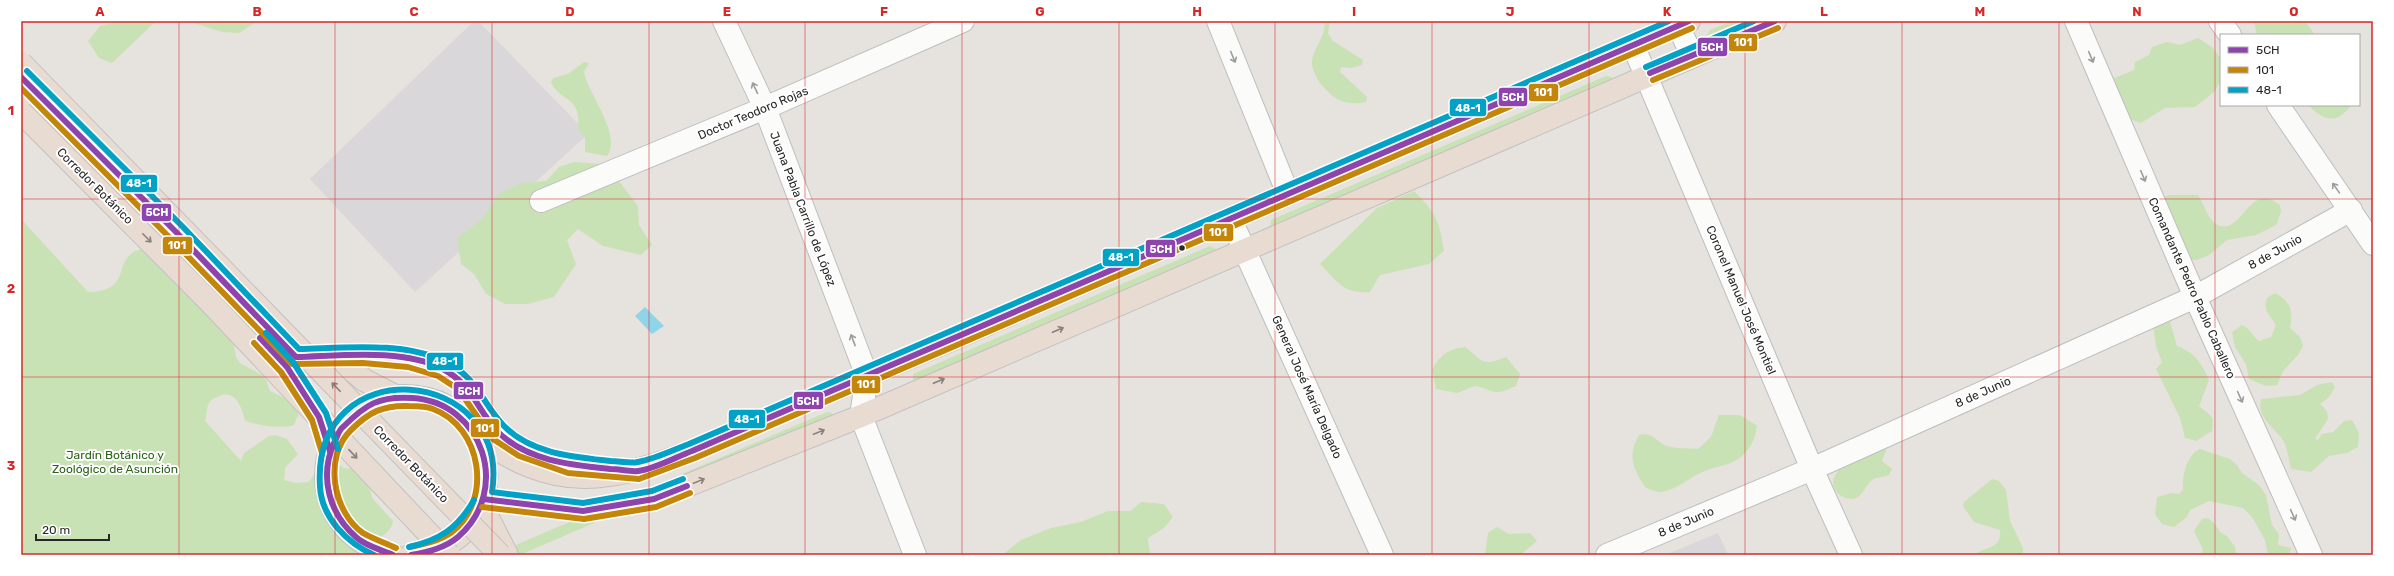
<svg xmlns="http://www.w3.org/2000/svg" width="2394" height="576" font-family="Rubik,sans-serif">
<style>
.industrial{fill:#d9d7d9}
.green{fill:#c9e2b5}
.water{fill:#8fd5e9}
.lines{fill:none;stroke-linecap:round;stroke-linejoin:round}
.minor-casing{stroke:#bfbebf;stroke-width:24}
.highway-casing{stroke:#c3c1c0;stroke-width:24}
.minor{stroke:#fbfbfa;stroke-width:22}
.highway{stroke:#e8dbd2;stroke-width:22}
.highway-bridge-casing{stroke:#c3c1c0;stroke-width:24;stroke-linecap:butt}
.highway-bridge{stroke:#e8dbd2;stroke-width:22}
.bus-1-casing{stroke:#fff;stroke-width:9}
.bus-2-casing{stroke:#fff;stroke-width:9}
.bus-3-casing{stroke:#fff;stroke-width:9}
.bus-1{stroke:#8e44ad;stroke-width:6}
.bus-2{stroke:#c3860a;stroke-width:6}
.bus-3{stroke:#02a2c6;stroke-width:6}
.oneway{stroke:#9c9c9b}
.oneway2{stroke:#88817c}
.grid{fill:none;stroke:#d62828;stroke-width:1;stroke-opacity:0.55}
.bus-dot{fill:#272727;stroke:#fff;stroke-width:1.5}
.labels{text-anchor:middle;stroke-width:4;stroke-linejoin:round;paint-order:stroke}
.street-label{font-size:12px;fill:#272727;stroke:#fff}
.park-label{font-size:12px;fill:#2b6319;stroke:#fff}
.line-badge{stroke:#fff;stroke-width:1.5}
.badge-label{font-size:11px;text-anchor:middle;font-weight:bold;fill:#fff}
.neatline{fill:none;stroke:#d62828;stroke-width:1.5}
.grid-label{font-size:13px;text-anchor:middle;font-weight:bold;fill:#d62828}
</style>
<rect width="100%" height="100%" fill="#e6e2dd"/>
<g class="industrial">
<polygon points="474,21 478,21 588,134 415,292 310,179"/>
<polygon points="1718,533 1728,555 1665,555"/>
</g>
<g class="green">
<polygon points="156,21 112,63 99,58 88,41 100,26 115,22"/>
<polygon points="188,21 258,21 239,33 222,32"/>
<path d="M1324,21h6l-2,12 5,8 30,19 -1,5 -10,3 -11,-1 -1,5 27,25 -1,5c-8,2 -19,2 -27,-2 -12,-6 -28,-25 -27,-39 2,-14 15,-26 12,-40z"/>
<polygon points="1732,21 1760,21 1709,38 1707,35 1710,30"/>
<polygon points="2254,21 2305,21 2315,35 2257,35"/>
<polygon points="2198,38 2213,48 2221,59 2221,80 2215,91 2195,107 2165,108 2141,123 2121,116 2112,79 2134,70 2135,62 2149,55 2152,47 2167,42 2180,45"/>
<path d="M584,62l5,1 -5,9c4,22 39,64 23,84l-22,-4v-15l-7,-8c4,-33 -17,-27 -27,-46l2,-5 15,-4z"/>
<polygon points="1606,76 1612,77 1613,80 1270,228 1271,220"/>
<path d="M2308,105h43c-13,19 -27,17 -43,0z"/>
<polygon points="574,162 601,164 618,180 638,206 639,225 652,245 641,255 603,246 578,229 567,240 576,264 554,297 528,304 505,304 486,294 474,274 461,264 457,238 482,219 499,193 522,183 546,181 559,167"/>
<path d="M1414,191c22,22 25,29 30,60l-15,13 -49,11 -10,17c-27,2 -32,-10 -50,-28l57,-56z"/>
<path d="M2170,195h28c6,8 10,26 20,30 25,11 30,-45 62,-20l1,7 -5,13 -20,10 -29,5 -18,15 -12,5h-8l-27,-55 2,-8z"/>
<path d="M21,219l67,73c47,0 22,-36 54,-43l75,75 17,21 2,12 4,6 22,12 4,5 4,11 23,11 6,11 -5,12c-9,4 -40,1 -49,-5 -3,-11 -9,-31 -26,-24 -4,2 -7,3 -10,7 -3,5 -2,13 -4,18l36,40 3,-8 25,-17 6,-1 12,4 11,15 -13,14 -1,12 12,3 13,-1 10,-15 15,-6 10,7 12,1 13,16 3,13 21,23c-1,11 -12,15 -20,22v12h-352z"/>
<polygon points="1210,246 1216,249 1215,253 913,382 913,374"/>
<path d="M2275,293c16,8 18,18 15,35l10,9 3,9 -5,9 -15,16 -6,14 -11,1 -17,-7 -3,-15 -11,-17 -3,-15 10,-7c9,4 10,11 17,16l12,-4 5,-12c-6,-11 -13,-12 -9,-27z"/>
<path d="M2168,315l9,31c18,7 24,16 32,34l-10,26c11,10 16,8 13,25l-16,10 -11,-3 -5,-20 -24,-49 6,-7 -6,-15 -3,-24z"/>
<path d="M1465,347c18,14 17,20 41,10l14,17 -4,12c-25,11 -18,5 -41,0l-18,7 -21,-4 -4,-19c8,-15 16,-21 33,-23z"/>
<path d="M2332,382l3,5 -6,10 -9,7 7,7 1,8 -13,20 3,1 4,-6 11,-2 11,-11 8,-1 7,13 -1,14 -11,6 -18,3 -18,16 -20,-3c-2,-8 -3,-17 -6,-25 -6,-14 -29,-24 -24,-45l39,-4 17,-10z"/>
<polygon points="827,412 832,413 833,417 831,421 522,554 517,552 516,546 518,544"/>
<path d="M1719,415h21l17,11c-2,13 -5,20 -15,30 -9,9 -25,10 -37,15 -16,6 -27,19 -45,21 -4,0 -10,-3 -14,-4 -13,-18 -19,-33 -7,-53 11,-3 16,4 25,10 8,4 25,3 34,4l13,-12z"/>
<path d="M1882,444l4,7 -4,10 10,8 -3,6c-4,2 -11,2 -15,4 -9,4 -10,19 -22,20 -5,0 -13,-3 -16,-8 -14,-22 32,-39 46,-47z"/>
<path d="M2200,449l30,10 7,6 5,8 17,12 7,10 6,30 7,9 -1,11 13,3 -2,7h-21l-3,-15 -13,-23 -9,-9 -34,-7 -19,9 -3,7 -13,10 -12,-3 -7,-10 2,-17 15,-4 7,1 4,-4c-1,-13 3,-35 17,-41z"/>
<path d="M1992,479l7,2 7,9 4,31 13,27v7h-48c9,-9 27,-5 25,-25l-26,-8 -11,-16 1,-4z"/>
<polygon points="1141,502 1164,504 1173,517 1164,528 1148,538 1150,555 1002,555 1021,540 1051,528 1081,522 1108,511 1131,511"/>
<polygon points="2208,518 2215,524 2220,532 2227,536 2235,547 2236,555 2201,555 2203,550 2194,531 2202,519"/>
<polygon points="1497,527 1509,534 1530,533 1537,541 1520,555 1485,555 1488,533"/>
</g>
<polygon class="water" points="645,307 664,326 652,334 635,316"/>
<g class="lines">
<g class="minor-casing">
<g id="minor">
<polyline points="724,21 765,108 867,376 861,416 915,555"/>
<polyline points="1218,21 1288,194"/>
<polyline points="1676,21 1692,56"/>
<polyline points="2076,21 2195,297 2311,555"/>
<polyline points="2220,21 2230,35"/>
<polyline points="1633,45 1812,469 1851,555"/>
<polyline points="2278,105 2373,244"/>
<polyline points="541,201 765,108 963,21"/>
<polyline points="1231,220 1382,555"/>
<polyline points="1607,555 1812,469 2195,297 2351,210"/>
</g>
</g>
<g class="highway-casing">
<g id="highway">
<polyline points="21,93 170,240 287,367 303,393"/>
<path d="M329,356c46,-1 112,-6 142,37 15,22 28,47 54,57"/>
<polyline points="300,358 351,369 364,380 395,396"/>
<path d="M468,425c35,35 83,57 133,51 53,-5 102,-30 151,-51 59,-25 118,-50 178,-76 253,-109 506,-220 759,-328"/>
<polyline points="483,499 583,511 654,499 861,416 1775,21"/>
<polyline points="481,504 507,555"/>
<path d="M393,555c-112,-29 -72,-182 35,-156 25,6 44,26 53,50 14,35 -2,79 -35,96 -11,6 -24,8 -35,10"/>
</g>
</g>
<use href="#minor" class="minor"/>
<use href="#highway" class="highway"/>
<g class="highway-bridge-casing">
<g id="highway-bridge">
<polyline points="21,63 500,555"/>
<polyline points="21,112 209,301 449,555"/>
</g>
</g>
<use href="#highway-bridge" class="highway-bridge"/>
<g class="bus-1-casing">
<g id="bus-1">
<polyline points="1650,73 1775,21"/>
<path d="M21,77l156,156 119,124c44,-1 106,-9 147,12 31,17 33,40 55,63 29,29 74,33 113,37 8,0 19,3 27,2 16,-2 38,-14 54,-20l997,-430"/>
<polyline points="260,338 287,367 319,417 330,451"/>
<polyline points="483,499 583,511 654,499 687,486"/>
<path d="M393,555c-11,-5 -27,-9 -36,-17 -28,-24 -38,-61 -23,-95 3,-5 4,-12 9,-16 23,-23 36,-31 69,-29 71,4 100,92 46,139 -13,11 -30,15 -47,18"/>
</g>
</g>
<g class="bus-2-casing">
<g id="bus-2">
<polyline points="1653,80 1778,28"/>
<polyline points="21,88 171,239 292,364 363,363 408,367 438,376 458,389 493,439 519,456 568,473 639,479 695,458 1692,28"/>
<polyline points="254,343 281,372 312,420 322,453"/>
<polyline points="482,507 584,519 656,507 690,493"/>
<path d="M396,548c-10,-5 -23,-9 -33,-15 -30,-21 -40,-76 -12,-103 18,-18 32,-25 58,-24 9,0 17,0 24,3 49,18 60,91 19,123 -13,9 -27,12 -42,15"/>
</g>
</g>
<g class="bus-3-casing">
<g id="bus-3">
<polyline points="1646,67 1754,21"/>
<path d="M27,71l156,156 116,122c45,-1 105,-8 147,13 33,17 35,40 58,64 27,28 71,31 107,35 8,0 19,3 27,1 17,-3 35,-12 51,-18l980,-423"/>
<polyline points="266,333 293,362 326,413 338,449"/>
<path d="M409,547c31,-7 49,-19 65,-47"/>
<path d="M374,555c-27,-12 -52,-37 -54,-68 -9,-140 192,-121 172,5l91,11 69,-12 31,-12"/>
</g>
</g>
<use href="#bus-1" class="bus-1"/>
<use href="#bus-2" class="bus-2"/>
<use href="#bus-3" class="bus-3"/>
</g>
<defs><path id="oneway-shaft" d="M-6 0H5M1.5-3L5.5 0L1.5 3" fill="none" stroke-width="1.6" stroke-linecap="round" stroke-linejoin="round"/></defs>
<g class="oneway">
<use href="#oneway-shaft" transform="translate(1233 57) rotate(68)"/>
<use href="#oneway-shaft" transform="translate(2091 57) rotate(67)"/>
<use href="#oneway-shaft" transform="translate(755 88) rotate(-115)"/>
<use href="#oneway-shaft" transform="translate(2143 176) rotate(67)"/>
<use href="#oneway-shaft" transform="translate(2336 188) rotate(-125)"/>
<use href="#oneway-shaft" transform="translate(853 340) rotate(-111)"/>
<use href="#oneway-shaft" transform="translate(2240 397) rotate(66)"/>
<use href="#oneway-shaft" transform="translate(2293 515) rotate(66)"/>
</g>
<g class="oneway2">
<use href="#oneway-shaft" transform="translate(147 238) rotate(45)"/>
<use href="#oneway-shaft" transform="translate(1058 330) rotate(-23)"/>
<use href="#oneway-shaft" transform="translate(939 381) rotate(-23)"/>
<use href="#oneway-shaft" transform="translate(336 387) rotate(-134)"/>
<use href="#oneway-shaft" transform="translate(819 432) rotate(-22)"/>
<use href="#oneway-shaft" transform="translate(353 454) rotate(47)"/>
<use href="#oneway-shaft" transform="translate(699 481) rotate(-22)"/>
</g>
<path class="grid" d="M179,21v534M335,21v534M492,21v534M649,21v534M805,21v534M962,21v534M1119,21v534M1275,21v534M1432,21v534M1589,21v534M1745,21v534M1902,21v534M2059,21v534M2215,21v534M21,199h2352M21,377h2352"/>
<circle class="bus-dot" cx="1182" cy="248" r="3.5"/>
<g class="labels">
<g class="street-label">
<text transform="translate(753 113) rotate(-23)" y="4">Doctor Teodoro Rojas</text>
<text transform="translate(95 186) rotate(45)" y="4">Corredor Botánico</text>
<text transform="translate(803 209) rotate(69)" y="4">Juana Pabla Carrillo de López</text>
<text transform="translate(2275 252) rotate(-29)" y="4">8 de Junio</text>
<text transform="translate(2192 288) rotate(66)" y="4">Comandante Pedro Pablo Caballero</text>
<text transform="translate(1741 300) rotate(67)" y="4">Coronel Manuel José Montiel</text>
<text transform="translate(1307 387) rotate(66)" y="4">General José María Delgado</text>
<text transform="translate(1983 392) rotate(-24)" y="4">8 de Junio</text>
<text transform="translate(411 464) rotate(46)" y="4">Corredor Botánico</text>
<text transform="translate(1686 522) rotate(-23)" y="4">8 de Junio</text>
</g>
<g class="park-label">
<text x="115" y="459">Jardín Botánico y<tspan x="115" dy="14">Zoológico de Asunción</tspan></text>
</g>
</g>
<g class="line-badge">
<rect x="1728" y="33" width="30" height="19" rx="4" fill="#c3860a"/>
<rect x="1697" y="37" width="31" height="20" rx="4" fill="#8e44ad"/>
<rect x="1528" y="83" width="31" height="19" rx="4" fill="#c3860a"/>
<rect x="1498" y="87" width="30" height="20" rx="4" fill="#8e44ad"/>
<rect x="1449" y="98" width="38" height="19" rx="4" fill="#02a2c6"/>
<rect x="120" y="174" width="38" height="19" rx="4" fill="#02a2c6"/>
<rect x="141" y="203" width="31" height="19" rx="4" fill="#8e44ad"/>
<rect x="1203" y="223" width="31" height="19" rx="4" fill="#c3860a"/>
<rect x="162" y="236" width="31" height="19" rx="4" fill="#c3860a"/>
<rect x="1145" y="239" width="31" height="19" rx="4" fill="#8e44ad"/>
<rect x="1102" y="248" width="38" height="19" rx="4" fill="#02a2c6"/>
<rect x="426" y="352" width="38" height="19" rx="4" fill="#02a2c6"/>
<rect x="851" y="375" width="30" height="19" rx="4" fill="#c3860a"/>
<rect x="453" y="381" width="31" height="19" rx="4" fill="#8e44ad"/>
<rect x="793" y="391" width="31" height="19" rx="4" fill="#8e44ad"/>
<rect x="728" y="409" width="38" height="20" rx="4" fill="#02a2c6"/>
<rect x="470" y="418" width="30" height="20" rx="4" fill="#c3860a"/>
</g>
<g class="badge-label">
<text x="1743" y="46">101</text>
<text x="1712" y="51">5CH</text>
<text x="1543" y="96">101</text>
<text x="1513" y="101">5CH</text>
<text x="1468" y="112">48-1</text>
<text x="139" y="187">48-1</text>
<text x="157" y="216">5CH</text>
<text x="1218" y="236">101</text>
<text x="177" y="249">101</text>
<text x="1161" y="253">5CH</text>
<text x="1121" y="261">48-1</text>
<text x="445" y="365">48-1</text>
<text x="866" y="388">101</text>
<text x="469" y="395">5CH</text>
<text x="808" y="405">5CH</text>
<text x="747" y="423">48-1</text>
<text x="485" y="432">101</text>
</g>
<rect width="2394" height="576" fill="none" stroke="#ffffff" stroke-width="44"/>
<rect x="2220" y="34" width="140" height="72" fill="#ffffff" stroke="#a9a9a9"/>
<rect x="2228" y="47" width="20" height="6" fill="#8e44ad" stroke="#a9a9a9"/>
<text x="2256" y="54" font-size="12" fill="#272727">5CH</text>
<rect x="2228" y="67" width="20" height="6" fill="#c3860a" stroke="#a9a9a9"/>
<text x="2256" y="74" font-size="12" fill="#272727">101</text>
<rect x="2228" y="87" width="20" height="6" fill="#02a2c6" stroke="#a9a9a9"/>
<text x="2256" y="94" font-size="12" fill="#272727">48-1</text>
<path d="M36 534v6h73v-6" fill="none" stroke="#272727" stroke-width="2"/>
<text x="42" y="534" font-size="12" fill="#272727" stroke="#ffffff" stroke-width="3" paint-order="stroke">20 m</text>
<rect x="22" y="22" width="2350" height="532" class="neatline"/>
<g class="grid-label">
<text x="100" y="16">A</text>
<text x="257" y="16">B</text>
<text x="414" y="16">C</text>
<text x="570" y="16">D</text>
<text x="727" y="16">E</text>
<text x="884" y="16">F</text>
<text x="1040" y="16">G</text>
<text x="1197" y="16">H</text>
<text x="1354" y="16">I</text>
<text x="1510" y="16">J</text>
<text x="1667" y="16">K</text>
<text x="1824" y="16">L</text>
<text x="1980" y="16">M</text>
<text x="2137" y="16">N</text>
<text x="2294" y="16">O</text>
<text x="11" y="115">1</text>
<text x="11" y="293">2</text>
<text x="11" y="470">3</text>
</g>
</svg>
